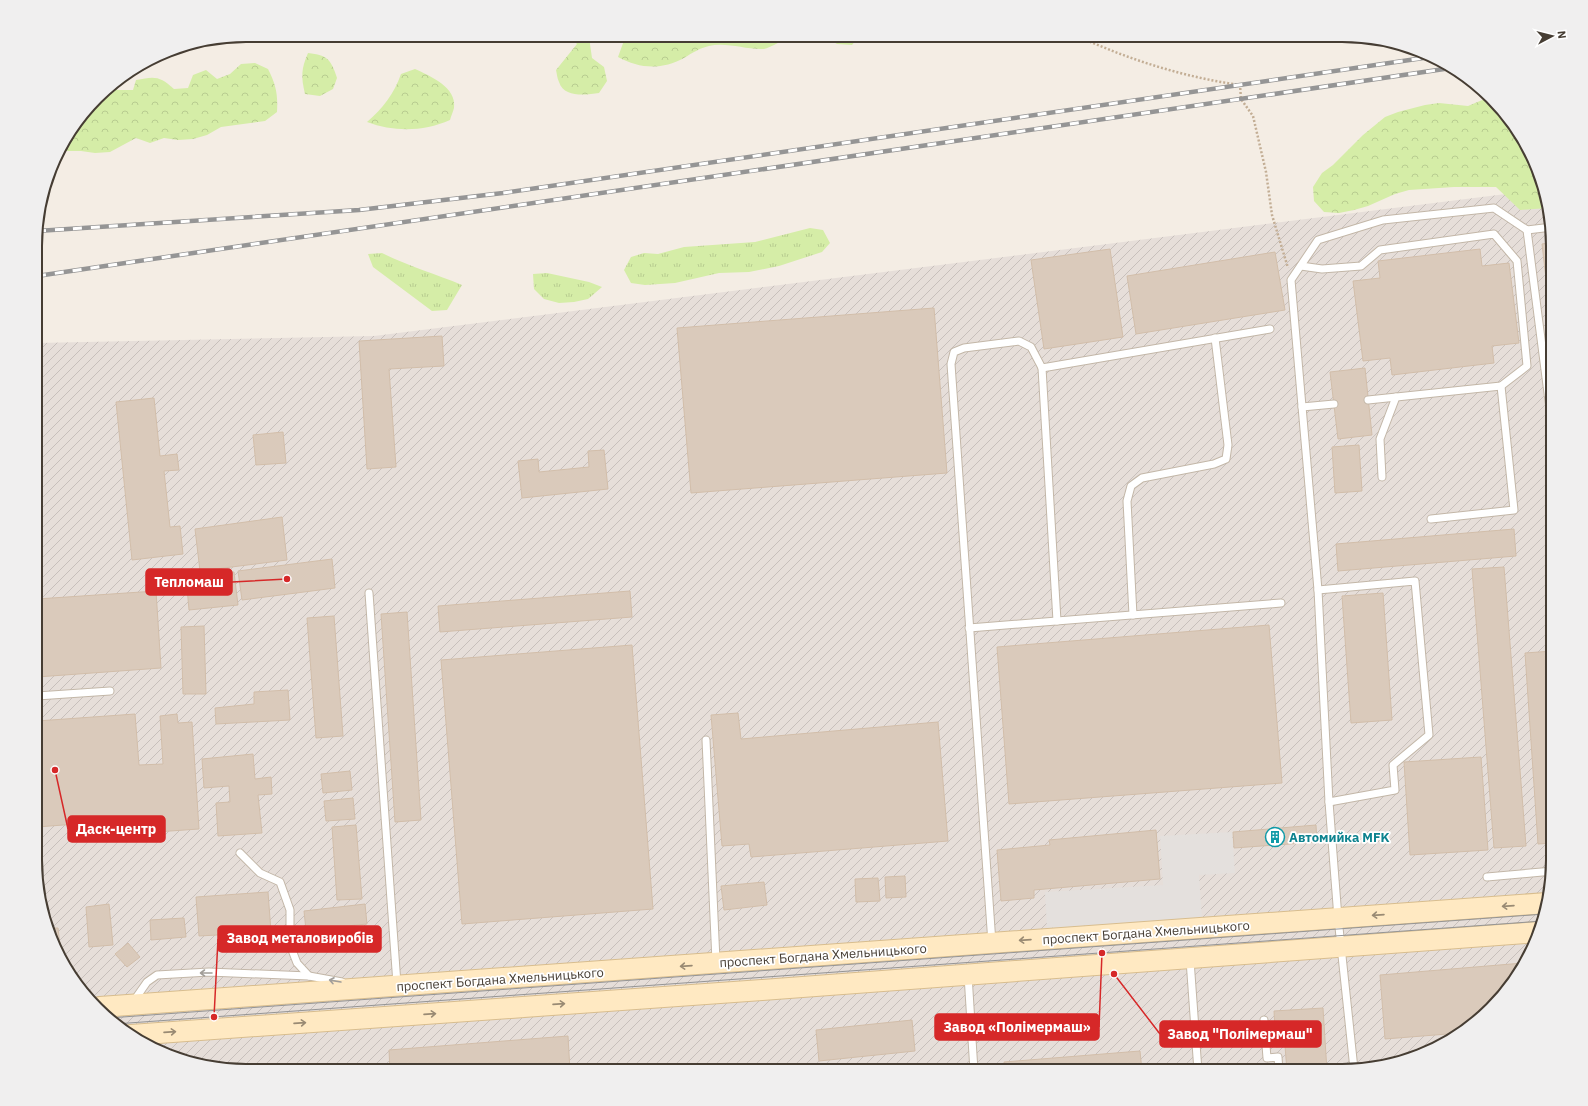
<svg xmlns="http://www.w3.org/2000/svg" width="1588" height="1106" font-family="'IBM Plex Sans',sans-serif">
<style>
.industrial{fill:url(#industrial-furrows)}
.grass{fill:url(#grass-tufts)}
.forest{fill:url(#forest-crowns)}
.parking{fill:#e4e0dd}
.building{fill:#dacabb;stroke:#d2beaa}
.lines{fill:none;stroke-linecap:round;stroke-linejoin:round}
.service-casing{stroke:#c3b7a8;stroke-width:9}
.secondary-casing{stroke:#d8bd8e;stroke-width:22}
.path{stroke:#c3ae95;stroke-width:2.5;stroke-dasharray:2 2;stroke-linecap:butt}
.service{stroke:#fff;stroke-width:7}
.secondary{stroke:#ffe9c2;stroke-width:20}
.tram{stroke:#959595;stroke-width:1}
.rail-casing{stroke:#959595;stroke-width:4.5}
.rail{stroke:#fff;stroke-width:3;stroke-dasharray:9;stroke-linecap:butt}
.oneway{stroke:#998a73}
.oneway2{stroke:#a29e99}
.labels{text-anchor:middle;stroke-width:3.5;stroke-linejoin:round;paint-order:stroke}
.culture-label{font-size:13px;font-weight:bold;fill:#0d838f;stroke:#fff;text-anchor:start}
.street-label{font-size:13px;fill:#463d33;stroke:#fff}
.rim{fill:none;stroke:#463d33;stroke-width:2}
.leader{fill:none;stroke:#d62828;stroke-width:1.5}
.callout-dot{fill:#d62828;stroke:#fff;stroke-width:1.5}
.callout{fill:#d62828;stroke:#d62828;stroke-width:1.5}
.callout-label{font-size:14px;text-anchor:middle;font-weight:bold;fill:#fff}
</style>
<defs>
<pattern id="industrial-furrows" width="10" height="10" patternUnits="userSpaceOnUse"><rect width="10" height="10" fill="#e6ded9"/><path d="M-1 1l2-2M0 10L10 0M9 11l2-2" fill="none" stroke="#c7bfbb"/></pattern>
<pattern id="grass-tufts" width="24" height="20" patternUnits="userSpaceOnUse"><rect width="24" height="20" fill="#d5eda7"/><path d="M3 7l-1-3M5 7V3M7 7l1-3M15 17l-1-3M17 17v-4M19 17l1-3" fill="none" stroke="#b8cc90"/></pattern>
<pattern id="forest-crowns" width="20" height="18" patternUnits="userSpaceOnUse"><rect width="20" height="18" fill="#d5eda7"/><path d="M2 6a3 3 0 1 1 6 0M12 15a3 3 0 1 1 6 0" fill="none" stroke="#b8cc90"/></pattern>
</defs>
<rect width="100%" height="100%" fill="#f4ede4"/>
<polygon class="industrial" points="1545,189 1553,233 1553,873 1542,928 1509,988 1481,1019 1435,1049 1396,1064 1342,1071 233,1071 178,1060 118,1027 63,966 37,887 37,343 374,336"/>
<g class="grass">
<polygon points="810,228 823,230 830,243 822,252 779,266 749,272 719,273 675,283 645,285 631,283 624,270 631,257 644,253 658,254 684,247 755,242"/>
<path d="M382,253c26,13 54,21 80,32l-15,25 -15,1 -59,-44 -5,-13z"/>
<polygon points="547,273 589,282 602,287 588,299 574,302 559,303 544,299 534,289 533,274"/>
</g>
<g class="forest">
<path d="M569,35h22l-1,9 2,14 12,9 3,14 -8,12c-13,2 -35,5 -40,-11 -2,-4 -2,-8 -3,-12l21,-26z"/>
<path d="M626,35h169c-9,3 -25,13 -31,14 -18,1 -37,-7 -55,-3 -9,2 -17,7 -25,12 -22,12 -44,11 -66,-1z"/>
<polygon points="821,35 860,35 852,45 837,44"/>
<path d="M308,53c20,2 23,7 29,25l-4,11 -13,7 -15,-2c-4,-17 -4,-25 3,-41z"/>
<path d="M255,63l13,6c8,16 10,25 9,43l-12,9 -44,6 -14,8 -14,4 -15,1 -14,-2 -14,5 -14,-5 -26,14 -15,1 -14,-2h-23l49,-63 12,2h14l3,-10c19,-4 24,-4 38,9l14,-1 5,-13 13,-5 11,9 13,-5 11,-10z"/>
<path d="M415,69c15,7 42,18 39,39 -1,4 -3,8 -4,12 -27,12 -56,12 -83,2 16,-14 27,-28 34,-48z"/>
<polygon points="1487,98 1525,141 1546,191 1548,208 1520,210 1496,187 1454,187 1409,190 1395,194 1368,206 1354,210 1339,213 1324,212 1314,201 1313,187 1322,173 1333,165 1363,135 1385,117 1398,112 1425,105 1439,103 1468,106"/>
</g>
<polygon class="parking" points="1232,832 1235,873 1199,875 1202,919 1047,928 1045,892 1163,885 1160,836"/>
<g class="building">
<polygon points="1553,242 1553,339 1542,244"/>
<polygon points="1110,249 1123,337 1044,349 1031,260"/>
<polygon points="1480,249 1482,266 1509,263 1519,343 1492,346 1494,363 1392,375 1390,358 1363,361 1353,281 1380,278 1378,261"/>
<polygon points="1275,252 1285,310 1136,334 1127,276"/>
<polygon points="934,308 947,473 691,493 677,328"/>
<polygon points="442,336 444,366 389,369 396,467 367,469 359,341"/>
<polygon points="1365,368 1372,435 1338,439 1330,372"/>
<polygon points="154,398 160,456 177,454 179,470 164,471 170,527 180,526 183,554 132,560 116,402"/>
<polygon points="283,432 286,463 256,465 253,435"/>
<polygon points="1359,445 1362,491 1335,493 1332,447"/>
<polygon points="37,449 40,449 42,488 37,488"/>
<polygon points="604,450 608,489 522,498 518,461 538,459 539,472 589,467 588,451"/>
<polygon points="282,517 287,560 200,571 195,529"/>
<polygon points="1514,529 1516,556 1338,571 1336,544"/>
<polygon points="332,559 335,588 242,600 238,571"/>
<polygon points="1504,567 1526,846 1494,848 1472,569"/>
<polygon points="234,572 238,605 189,610 186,576"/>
<polygon points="156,591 161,668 37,677 37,599"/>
<polygon points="630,591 632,617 440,632 438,606"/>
<polygon points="1383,593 1392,720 1351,723 1342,596"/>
<polygon points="407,612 421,820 395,822 381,614"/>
<polygon points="334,616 343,736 316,738 307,618"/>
<polygon points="1269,625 1282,783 1009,804 997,647"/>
<polygon points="204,626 206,694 183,694 181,627"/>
<polygon points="632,645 653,909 462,924 441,660"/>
<polygon points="1553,651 1553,843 1538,844 1525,653"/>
<polygon points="288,690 290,720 216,724 215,708 254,704 254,692"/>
<polygon points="738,713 741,739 938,722 948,841 751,857 749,844 722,846 711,715"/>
<polygon points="135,714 139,765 163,764 160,716 177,714 178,723 192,722 199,829 156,832 155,818 37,827 37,721"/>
<polygon points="253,754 255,779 271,777 272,794 258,795 262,833 218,836 216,803 230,802 229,786 204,788 202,759"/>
<polygon points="1481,757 1488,850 1410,855 1404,762"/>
<polygon points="350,771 352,790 323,793 321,774"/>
<polygon points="353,798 355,819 326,821 324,801"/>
<polygon points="356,825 362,899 337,900 332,827"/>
<polygon points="1316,825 1317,842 1234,848 1233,832"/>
<polygon points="1156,830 1160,879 1034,890 1034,898 1001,901 997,850 1050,845 1049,840"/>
<polygon points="905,876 906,897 886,898 885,877"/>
<polygon points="878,878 880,901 856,902 855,879"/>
<polygon points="764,882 767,905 724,910 721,886"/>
<polygon points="268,892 271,932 199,936 196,897"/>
<polygon points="109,904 113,945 89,947 86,907"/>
<polygon points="365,904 367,924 306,930 304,911"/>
<polygon points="184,918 186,937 151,940 150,920"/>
<polygon points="51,928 58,928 61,954 60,954"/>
<polygon points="128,943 140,957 127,967 115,954"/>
<polygon points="1523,963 1509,988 1481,1019 1460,1033 1385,1039 1380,975"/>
<polygon points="1323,1008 1327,1071 1287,1071 1285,1046 1276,1047 1274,1011"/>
<polygon points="912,1020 915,1051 819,1061 816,1030"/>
<polygon points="568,1036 570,1071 390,1071 389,1050"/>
<polygon points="1140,1051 1142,1071 1005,1071 1004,1062"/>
</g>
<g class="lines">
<g class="service-casing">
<g id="service">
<polyline points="1527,230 1553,432"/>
<polyline points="1301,266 1322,269 1361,266 1380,250 1494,234 1517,261 1527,366 1501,386 1368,400"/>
<polyline points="1042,368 1057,621"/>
<polyline points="1302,407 1334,404"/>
<polyline points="1382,477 1380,439 1396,397"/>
<polyline points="1431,519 1514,510 1501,386"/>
<polyline points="1552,585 1553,587"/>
<polyline points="1318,590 1415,581 1429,735 1393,765 1395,790 1329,802"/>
<polyline points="369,593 397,984"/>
<polyline points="1133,615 1127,501 1131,486 1142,478 1214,464 1226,459 1228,445 1215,338"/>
<polyline points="969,628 1281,603"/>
<polyline points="37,696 110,691"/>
<polyline points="706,740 716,961"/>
<polyline points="240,853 260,873 280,882 290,910 290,938 292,950 297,963 309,976"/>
<polyline points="1487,877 1553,871"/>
<polyline points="992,943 951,364 954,352 964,348 1019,341 1031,347 1042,368 1270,329"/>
<polyline points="1190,960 1198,1071"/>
<polyline points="968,975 974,1071"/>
<polyline points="133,1002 147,982 157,975 209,972 309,976 342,982"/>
<polyline points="1264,1020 1267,1058 1278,1057 1279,1071"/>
<polyline points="1354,1069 1338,918 1329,802 1318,590 1291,280 1318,240 1383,220 1494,208 1527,230 1552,227"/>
</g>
</g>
<g class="secondary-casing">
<g id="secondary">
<polyline points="100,1007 1547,903"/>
<polyline points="131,1035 762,990 1539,932"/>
</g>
</g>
<path class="path" d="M1075,35c52,24 108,42 165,50l1,14 12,17 13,56 6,43 16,53"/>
<use href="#service" class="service"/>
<use href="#secondary" class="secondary"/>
<g class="tram">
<polyline points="109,1018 1545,914"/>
<polyline points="115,1024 1543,921"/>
</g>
<g class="rail-casing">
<g id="rail">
<polyline points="37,231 359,210 503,193 1430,57"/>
<polyline points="37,276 1451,68"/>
</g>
</g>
<use href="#rail" class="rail"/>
</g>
<defs><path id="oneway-shaft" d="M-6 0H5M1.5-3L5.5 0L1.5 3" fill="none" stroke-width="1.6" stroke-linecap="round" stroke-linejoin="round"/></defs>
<g class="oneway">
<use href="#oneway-shaft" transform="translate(1508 906) rotate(176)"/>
<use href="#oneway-shaft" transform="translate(1378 915) rotate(176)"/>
<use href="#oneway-shaft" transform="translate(1025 940) rotate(176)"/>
<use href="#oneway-shaft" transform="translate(686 966) rotate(176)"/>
<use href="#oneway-shaft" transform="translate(559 1004) rotate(-4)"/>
<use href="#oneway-shaft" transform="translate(430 1014) rotate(-4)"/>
<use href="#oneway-shaft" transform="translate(300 1023) rotate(-4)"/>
<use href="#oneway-shaft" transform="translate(170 1032) rotate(-4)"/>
</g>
<g class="oneway2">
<use href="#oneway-shaft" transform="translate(206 973) rotate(180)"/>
<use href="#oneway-shaft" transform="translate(335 981) rotate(-170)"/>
</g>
<defs>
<g id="building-ring" transform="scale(1)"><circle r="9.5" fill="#fff" stroke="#0f9aa8" stroke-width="1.5"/><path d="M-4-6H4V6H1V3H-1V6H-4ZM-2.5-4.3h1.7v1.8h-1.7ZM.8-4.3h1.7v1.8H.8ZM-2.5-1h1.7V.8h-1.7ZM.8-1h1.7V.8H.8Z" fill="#0f9aa8"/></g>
</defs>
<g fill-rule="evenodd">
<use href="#building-ring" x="1275" y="837"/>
</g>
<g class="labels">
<g class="culture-label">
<text x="1289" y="842">Автомийка MFK</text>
</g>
<g class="street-label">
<text transform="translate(1146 932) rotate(-4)" y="5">проспект Богдана Хмельницького</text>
<text transform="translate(823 955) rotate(-4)" y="5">проспект Богдана Хмельницького</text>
<text transform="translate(500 979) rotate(-4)" y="5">проспект Богдана Хмельницького</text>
</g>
</g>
<path d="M0 0H1588V1106H0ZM246 42H1342A204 204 0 0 1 1546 246V860A204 204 0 0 1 1342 1064H246A204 204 0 0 1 42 860V246A204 204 0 0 1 246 42Z" fill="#f0efef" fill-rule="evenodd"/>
<path class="rim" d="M246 42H1342A204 204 0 0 1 1546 246V860A204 204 0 0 1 1342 1064H246A204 204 0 0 1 42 860V246A204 204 0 0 1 246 42Z"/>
<path class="leader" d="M287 579L232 582M55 770L68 829M214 1017L218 939M1102 953L1099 1027M1114 974L1160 1034"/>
<g class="callout-dot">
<circle cx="287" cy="579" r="4"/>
<circle cx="55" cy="770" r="4"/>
<circle cx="214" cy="1017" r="4"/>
<circle cx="1102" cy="953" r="4"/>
<circle cx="1114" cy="974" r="4"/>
</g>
<g class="callout">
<rect x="146" y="569" width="86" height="26" rx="4"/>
<rect x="68" y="816" width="97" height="26" rx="4"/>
<rect x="218" y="926" width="163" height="26" rx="4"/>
<rect x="935" y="1014" width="164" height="26" rx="4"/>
<rect x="1160" y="1021" width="161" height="26" rx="4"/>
</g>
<g class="callout-label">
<text x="189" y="587">Тепломаш</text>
<text x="116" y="834">Даск-центр</text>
<text x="300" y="943">Завод металовиробів</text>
<text x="1017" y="1032">Завод «Полімермаш»</text>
<text x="1240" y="1039">Завод "Полімермаш"</text>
</g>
<g transform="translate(1552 36) rotate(83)" stroke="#ffffff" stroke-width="3" paint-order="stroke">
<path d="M0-3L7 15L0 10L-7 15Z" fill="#463d33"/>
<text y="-6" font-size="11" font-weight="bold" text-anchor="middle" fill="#463d33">N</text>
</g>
</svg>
